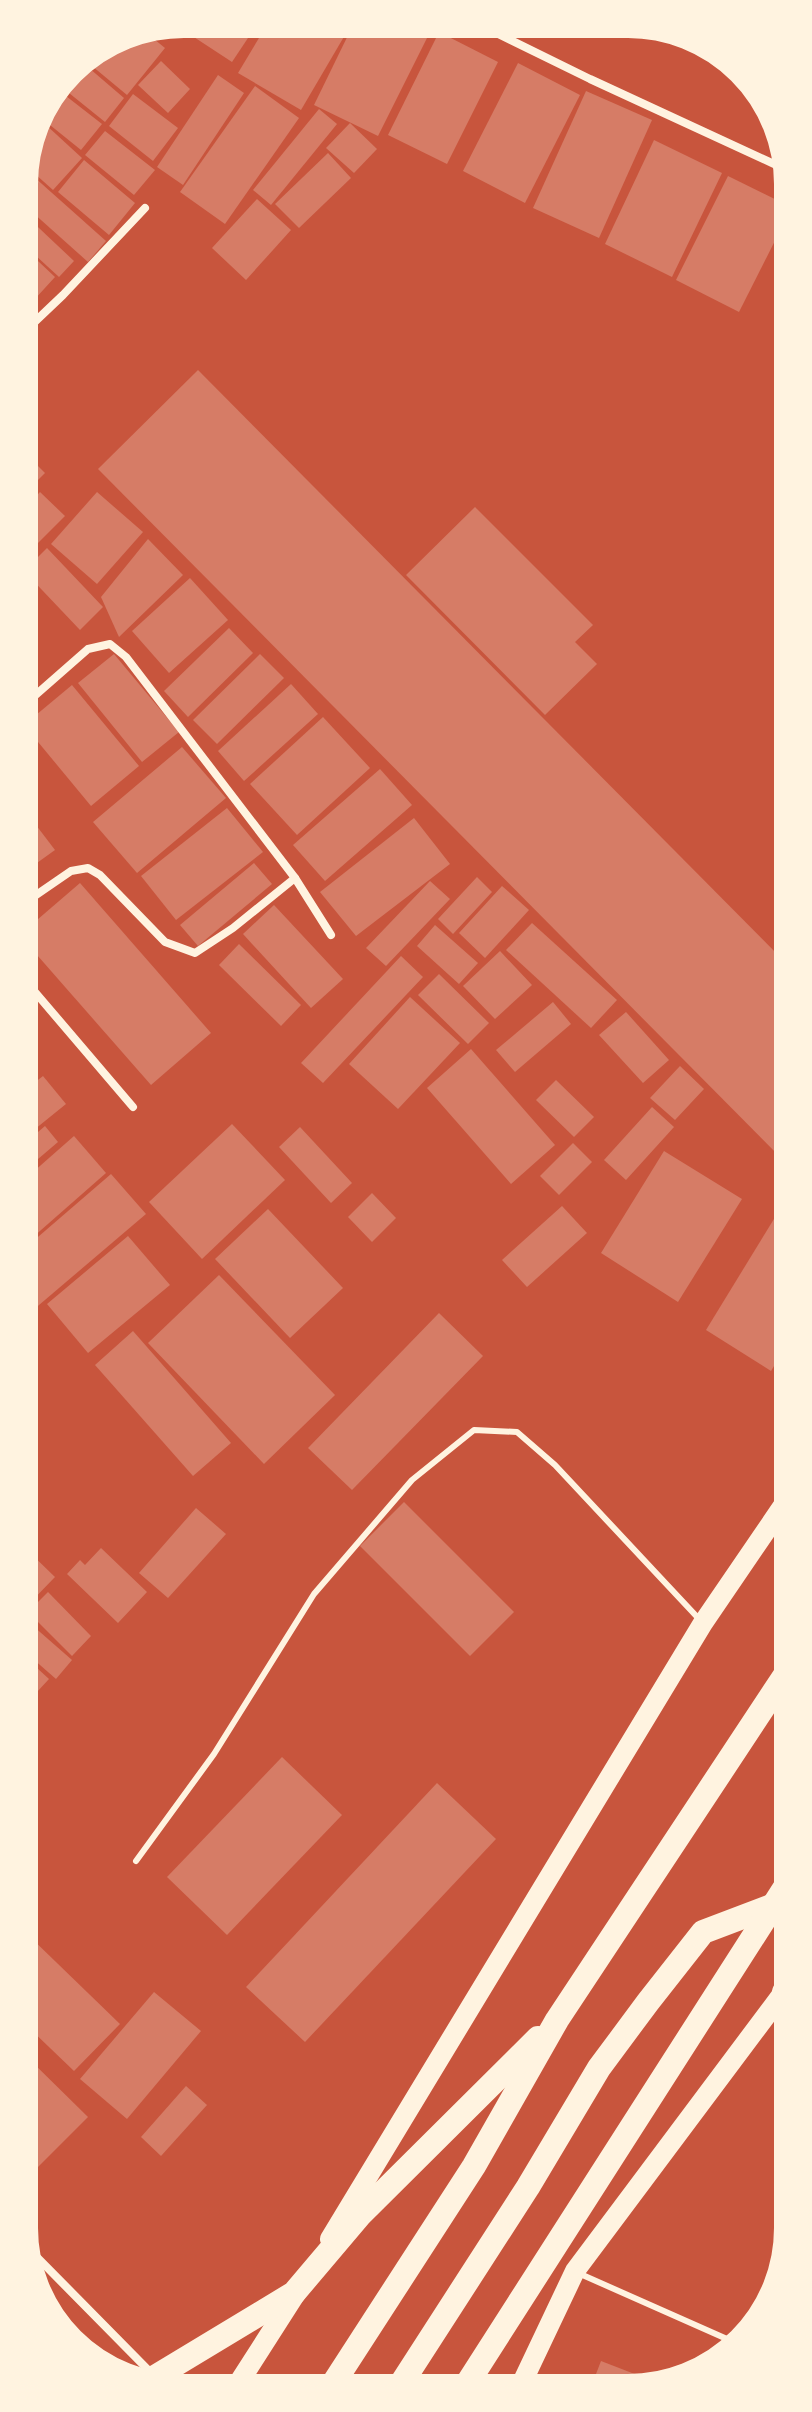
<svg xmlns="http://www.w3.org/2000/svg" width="812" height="2412" font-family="'Noto Sans',sans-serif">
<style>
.building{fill:#d67c66}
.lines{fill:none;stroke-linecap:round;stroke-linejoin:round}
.service{stroke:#fff3e0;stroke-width:6}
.minor{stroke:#fff3e0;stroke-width:8}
.primary{stroke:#fff3e0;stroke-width:20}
.motorway{stroke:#fff3e0;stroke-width:24}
.rim{fill:none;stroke:#fff3e0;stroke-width:4}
</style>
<rect width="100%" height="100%" fill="#c8553d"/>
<g class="building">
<polygon points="184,22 258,23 232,62 174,24"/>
<polygon points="268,23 352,23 301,110 238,73"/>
<polygon points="354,23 404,23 428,36 378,136 314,105"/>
<polygon points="143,30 165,48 127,95 92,66 114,40 122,34"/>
<polygon points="439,32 498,62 447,164 388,135"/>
<polygon points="87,56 60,96 54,92 77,63"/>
<polygon points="161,61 190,89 168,113 138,85"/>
<polygon points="518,63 580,95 525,203 463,171"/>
<polygon points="89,68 124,98 105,122 69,93"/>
<polygon points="218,75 244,93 183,185 157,167"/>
<polygon points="255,86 299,118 225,224 180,192"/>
<polygon points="586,91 652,120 599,238 533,208"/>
<polygon points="133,94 178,128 153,161 109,126"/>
<polygon points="66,96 102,124 81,150 45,121"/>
<polygon points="319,109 337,124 271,205 253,190"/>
<polygon points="350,123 377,149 354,173 326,148"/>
<polygon points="45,124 82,158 53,190 25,165 32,138"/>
<polygon points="105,131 155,170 134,195 85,155"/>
<polygon points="654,140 722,173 672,277 605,244"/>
<polygon points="328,153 351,178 299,228 275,204"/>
<polygon points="84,160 135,203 109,235 58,192"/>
<polygon points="24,168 106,241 88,262 22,203"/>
<polygon points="728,176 787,205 787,217 739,312 676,280"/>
<polygon points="257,199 291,230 246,280 212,248"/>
<polygon points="22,212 74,261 59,277 22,243"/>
<polygon points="22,246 55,277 23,312 23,308"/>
<polygon points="198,370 788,965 788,1165 98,469"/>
<polygon points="23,451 45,473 23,495"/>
<polygon points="40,492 65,516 23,558 23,510"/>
<polygon points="97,492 143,532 97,584 51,544"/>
<polygon points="475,507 593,625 575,642 597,664 545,715 406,575"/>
<polygon points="148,539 183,575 119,637 101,597"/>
<polygon points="47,548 103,607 80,630 24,571"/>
<polygon points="190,578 228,620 169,673 132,631"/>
<polygon points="229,628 253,653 188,717 164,691"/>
<polygon points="114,654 179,732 142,762 78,683"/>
<polygon points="260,654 284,678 217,744 193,720"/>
<polygon points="291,684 318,714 244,781 218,751"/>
<polygon points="72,685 139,766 91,806 24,725"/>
<polygon points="323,717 370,768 297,835 250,784"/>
<polygon points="182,747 226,798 137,873 93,822"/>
<polygon points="380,769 412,805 325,881 293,845"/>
<polygon points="23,808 55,850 23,873"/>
<polygon points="227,808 263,852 176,920 141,876"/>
<polygon points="414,818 450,864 356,936 320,892"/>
<polygon points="254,863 272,884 198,946 180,925"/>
<polygon points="477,877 492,892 453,934 438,919"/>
<polygon points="430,881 450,899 386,966 366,948"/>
<polygon points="80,883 211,1033 151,1085 23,939 23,932"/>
<polygon points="502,886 529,910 485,958 459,933"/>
<polygon points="274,905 343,979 311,1008 243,934"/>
<polygon points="532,923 617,1000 591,1028 506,950"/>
<polygon points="435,925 478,963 459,984 417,946"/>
<polygon points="239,944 301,1005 281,1026 219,965"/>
<polygon points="500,951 532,985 495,1019 463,986"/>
<polygon points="401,956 423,977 323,1083 301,1063"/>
<polygon points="439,974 489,1023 468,1044 418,995"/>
<polygon points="410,997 460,1043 398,1109 349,1064"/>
<polygon points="553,1002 571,1024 515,1072 496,1050"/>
<polygon points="626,1012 669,1060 643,1083 599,1035"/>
<polygon points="471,1049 555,1145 511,1184 427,1088"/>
<polygon points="680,1066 704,1089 675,1120 650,1098"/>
<polygon points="43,1076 66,1104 24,1138 24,1091"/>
<polygon points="556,1080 594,1117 574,1137 536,1100"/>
<polygon points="652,1107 674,1127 626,1180 604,1160"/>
<polygon points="232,1124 285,1180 202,1259 149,1202"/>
<polygon points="45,1126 58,1142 24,1171 24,1144"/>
<polygon points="300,1127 352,1183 331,1203 279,1147"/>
<polygon points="74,1136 106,1173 24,1245 24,1180"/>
<polygon points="573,1143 592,1162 559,1195 540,1176"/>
<polygon points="664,1151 742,1199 678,1302 601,1253"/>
<polygon points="111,1174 146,1214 32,1311 24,1301 24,1249"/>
<polygon points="372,1193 396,1218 372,1242 348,1217"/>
<polygon points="788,1196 788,1343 771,1371 706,1330"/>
<polygon points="562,1206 587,1233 527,1287 502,1260"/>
<polygon points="268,1209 343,1288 290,1338 215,1259"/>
<polygon points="128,1236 170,1285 88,1353 47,1304"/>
<polygon points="219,1275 335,1395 264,1464 148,1343"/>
<polygon points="439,1313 483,1356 352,1490 308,1448"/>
<polygon points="133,1331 231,1443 193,1476 95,1365"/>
<polygon points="404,1502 514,1612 470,1656 360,1546"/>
<polygon points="196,1508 226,1534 168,1598 139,1573"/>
<polygon points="24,1547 55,1577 24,1609"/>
<polygon points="101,1548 147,1592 118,1623 67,1574 80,1560 85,1565"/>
<polygon points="48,1592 91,1636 72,1656 28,1612"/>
<polygon points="32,1625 72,1660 56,1679 24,1651 24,1634"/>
<polygon points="24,1656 49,1679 24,1706"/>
<polygon points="282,1757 342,1815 227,1935 167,1877"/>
<polygon points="437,1783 496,1839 305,2042 246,1987"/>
<polygon points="25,1932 120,2024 74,2071 25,2024"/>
<polygon points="154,1992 201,2031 127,2119 80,2079"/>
<polygon points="25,2055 88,2117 35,2170 25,2160"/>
<polygon points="186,2086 207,2105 161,2156 141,2137"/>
<polygon points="601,2361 663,2385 591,2387"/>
</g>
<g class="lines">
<g class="service">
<polyline points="136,1861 214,1754 314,1594 412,1480 474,1430 517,1432 555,1465 700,1620"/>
<polyline points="578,2273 736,2343"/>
</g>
<g class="minor">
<polyline points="478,24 590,79 787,170"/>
<polyline points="23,333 63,295 145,208"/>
<polyline points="23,706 88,649 110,644 126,657 295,878 331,935"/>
<polyline points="23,904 71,871 88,868 100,875 165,942 195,953 233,928 295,878"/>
<polyline points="23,978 133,1107"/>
<polyline points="25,2245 165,2387"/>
</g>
<g class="primary">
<polyline points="330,2239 703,1623 789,1497"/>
<polyline points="236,2387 298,2290"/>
<polyline points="520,2387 575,2271 789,1985"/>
</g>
<g class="motorway">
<polyline points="784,1992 789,1983"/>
<polyline points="145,2383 294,2293 360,2215 538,2038"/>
<polyline points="331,2387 474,2166 557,2020 789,1669"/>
<polyline points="399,2387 528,2187 599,2068 648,2002 703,1932 777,1904"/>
<polyline points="465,2387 789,1881"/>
</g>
</g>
<path d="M0 0H812V2412H0ZM184 36H628A148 148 0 0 1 776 184V2228A148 148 0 0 1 628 2376H184A148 148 0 0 1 36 2228V184A148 148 0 0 1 184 36Z" fill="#fff3e0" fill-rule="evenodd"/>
<path class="rim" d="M184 36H628A148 148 0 0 1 776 184V2228A148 148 0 0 1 628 2376H184A148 148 0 0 1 36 2228V184A148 148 0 0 1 184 36Z"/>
</svg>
